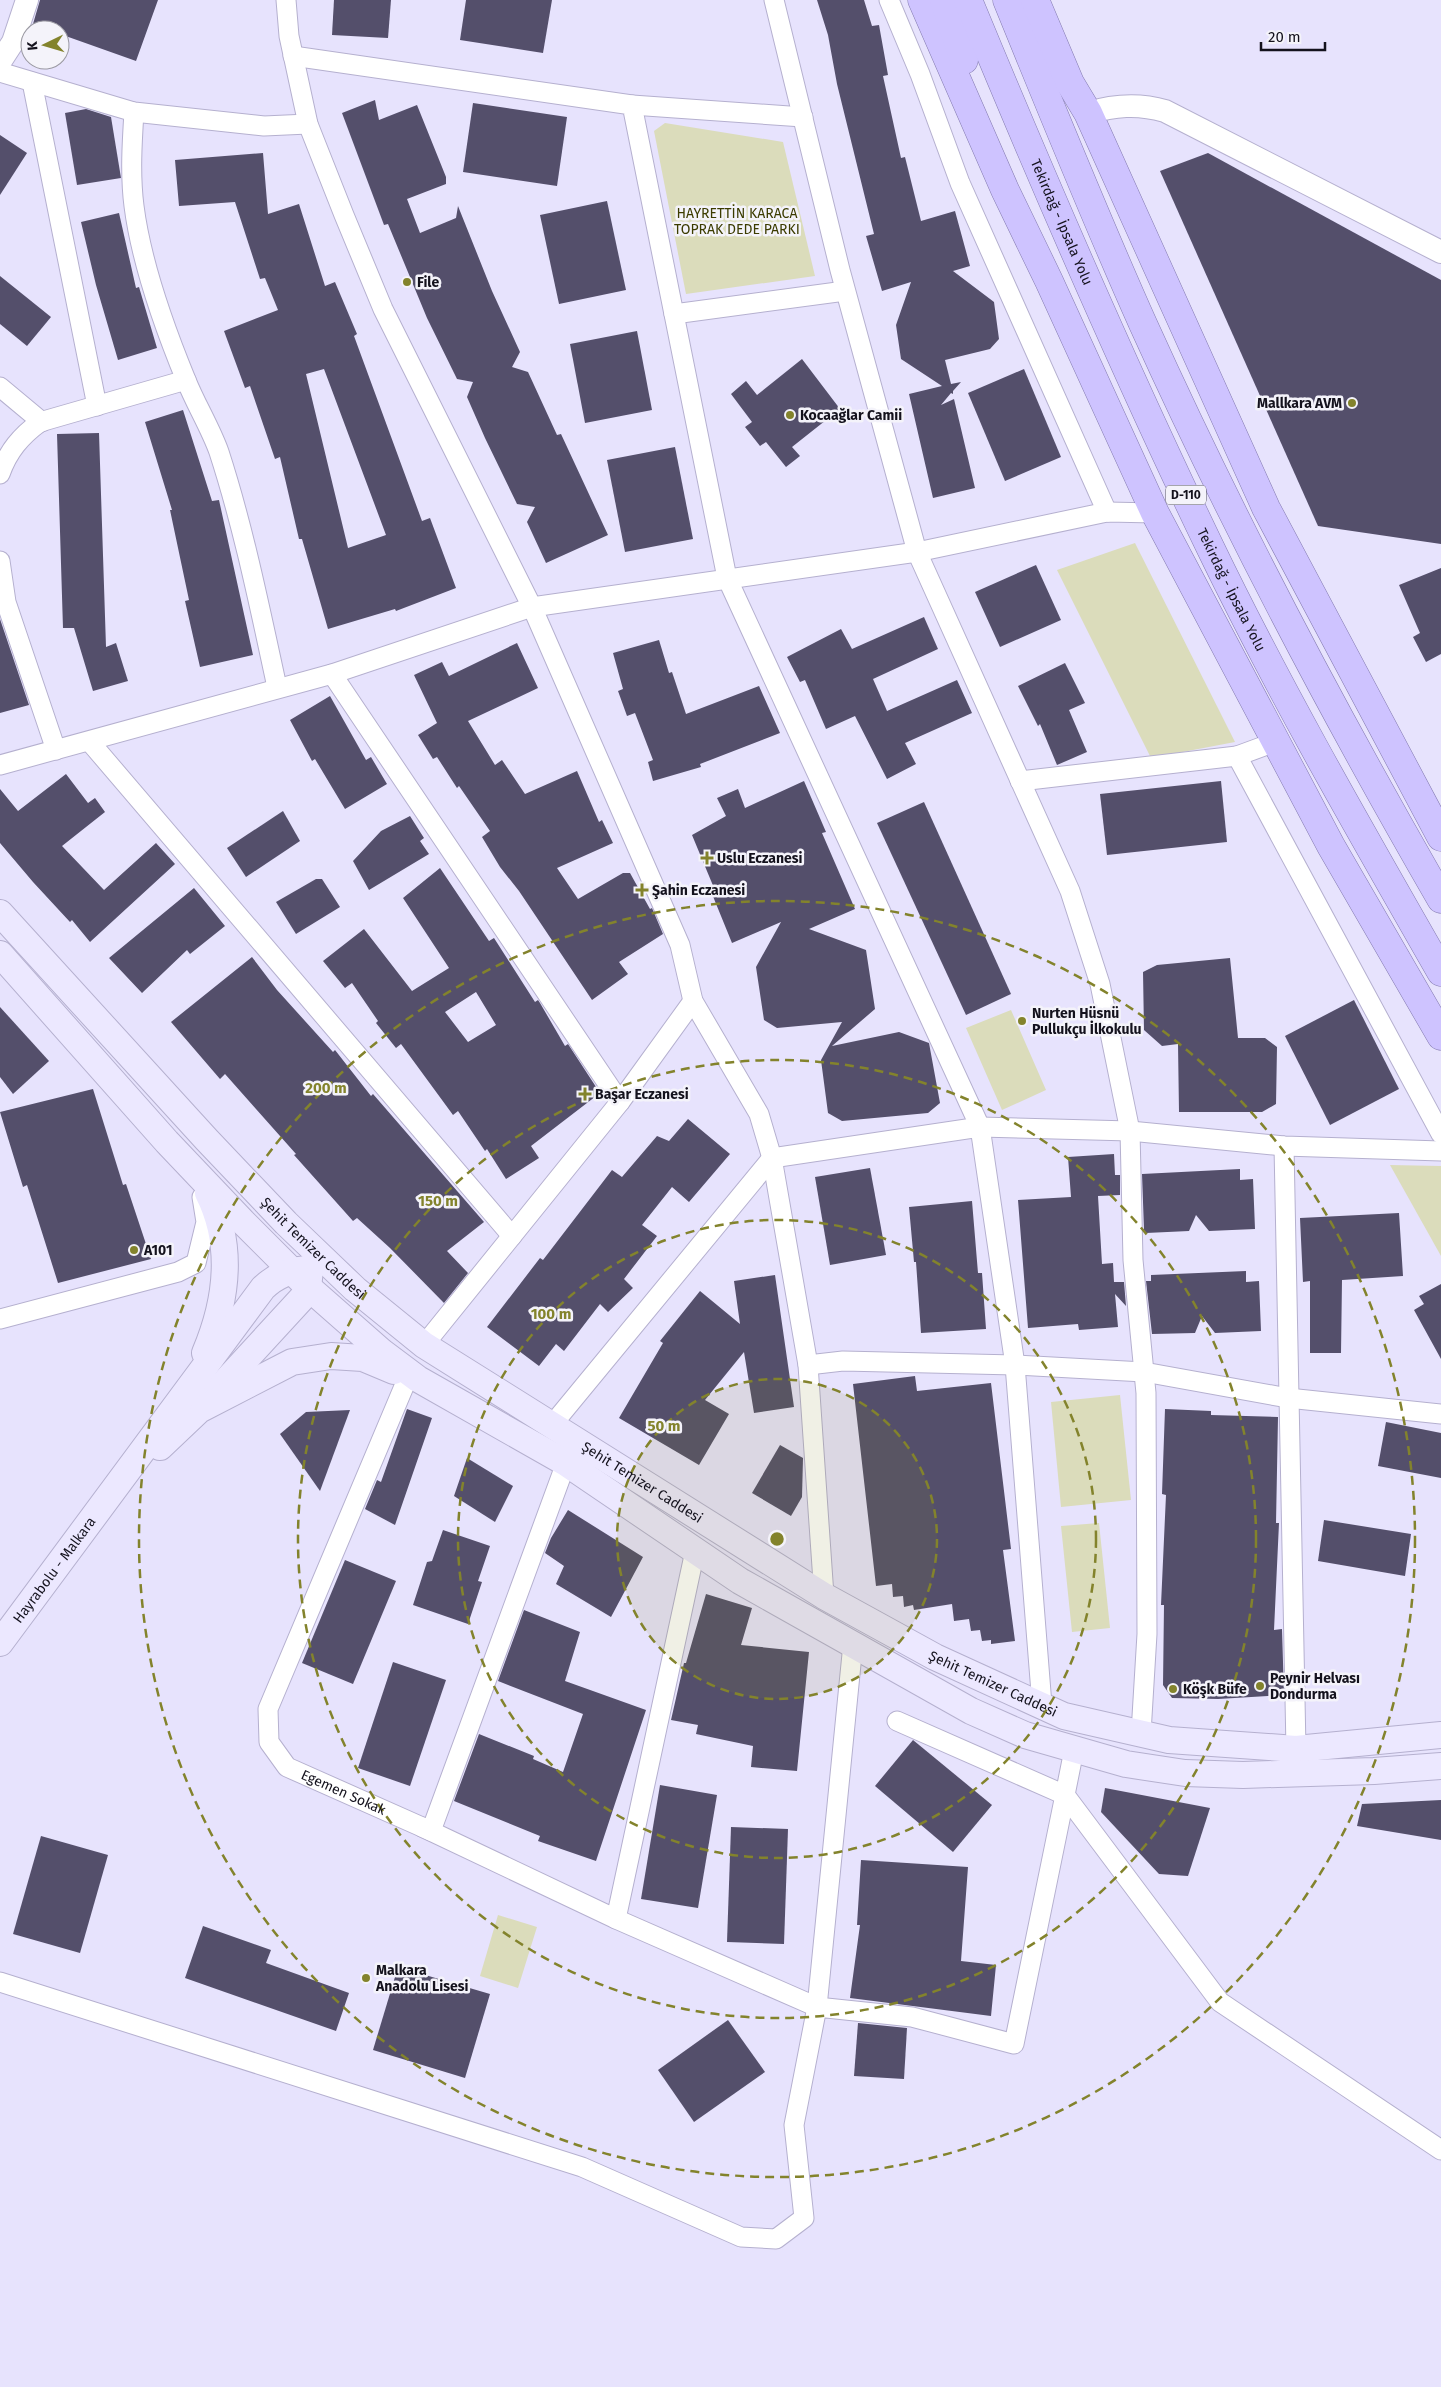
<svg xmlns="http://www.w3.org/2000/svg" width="1441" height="2387" font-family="'Fira Sans',sans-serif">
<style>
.green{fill:#dbdcbb}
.building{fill:#544f6b;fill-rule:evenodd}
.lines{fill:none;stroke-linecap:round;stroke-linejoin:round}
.minor-casing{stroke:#b5b0cf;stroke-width:21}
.tertiary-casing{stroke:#b5b0cf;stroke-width:24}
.secondary-casing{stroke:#b5b0cf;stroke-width:28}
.trunk-casing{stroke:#847bb0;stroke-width:29}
.minor{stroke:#fff;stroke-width:19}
.tertiary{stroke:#fff;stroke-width:22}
.secondary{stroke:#ece8ff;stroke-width:26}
.trunk{stroke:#cec3ff;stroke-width:28}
.ring{fill:none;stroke:#83832c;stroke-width:2.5;stroke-dasharray:9 6}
.poi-dot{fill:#83832c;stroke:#f4f3fa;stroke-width:2}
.labels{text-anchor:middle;stroke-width:5;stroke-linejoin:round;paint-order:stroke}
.shield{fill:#f4f3fa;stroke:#57565f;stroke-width:1}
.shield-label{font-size:12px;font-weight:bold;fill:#14121d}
.park-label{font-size:14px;fill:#3c3c00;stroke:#f4f3fa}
.street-label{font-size:14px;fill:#14121d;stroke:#f4f3fa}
.poi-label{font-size:14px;font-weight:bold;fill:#14121d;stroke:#f4f3fa;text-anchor:start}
.centre{fill:#83832c;stroke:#f4f3fa;stroke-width:2.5}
.ring-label{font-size:15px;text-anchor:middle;font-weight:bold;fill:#83832c;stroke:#f4f3fa;stroke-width:5;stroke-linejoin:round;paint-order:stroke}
</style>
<rect width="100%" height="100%" fill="#e7e3fd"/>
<g class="green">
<polygon points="665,123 783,142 815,276 686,294 654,131"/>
<polygon points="1135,543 1235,742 1151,758 1057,570"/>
<polygon points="1011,1010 1046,1090 1002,1110 966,1028"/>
<polygon points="1390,1165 1441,1166 1441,1256"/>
<polygon points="1120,1395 1131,1500 1061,1507 1051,1402"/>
<polygon points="1099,1523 1110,1628 1072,1632 1061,1526"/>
<polygon points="498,1915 537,1927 518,1988 480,1976"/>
</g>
<g class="building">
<polygon points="40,0 158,0 136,61 60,34 60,30 50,30 33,24"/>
<polygon points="334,0 391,0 388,38 332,35"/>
<polygon points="466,0 552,0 543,53 460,40"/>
<polygon points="817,0 864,0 872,26 879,25 888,75 883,76 901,158 905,157 921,221 955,211 970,266 953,271 994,302 999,339 990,349 945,360 951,384 961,382 953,391 953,394 951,393 941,405 954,399 975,488 933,498 909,394 942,386 901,359 896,325 911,282 882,291 866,236 874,234 837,84 828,35"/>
<polygon points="375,100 379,120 417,105 446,177 446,184 407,199 420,233 456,218 458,206 492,291 520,352 512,367 528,372 557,435 561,434 608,535 546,563 527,522 535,507 517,504 485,438 467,397 473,382 457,379 427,318 388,224 384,225 342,113"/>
<polygon points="473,103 567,117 557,186 463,172"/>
<polygon points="86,109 111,117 121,178 77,185 65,113"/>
<polygon points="0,135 27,153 0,195"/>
<path d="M263,153l5,61 31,-10 26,82 10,-4 22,52 -3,2 68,185 8,-3 26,70 -60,23 -1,-2 -67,20 -26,-90h-3l-19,-82 -5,2 -25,-73 -5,2 -21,-57 54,-21 -13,-32 -5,1 -25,-77 -56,4 -4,-46zM324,369l62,166 -38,13 -42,-174z"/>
<polygon points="1208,153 1441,280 1441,544 1318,526 1160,171"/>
<polygon points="607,201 626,290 559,304 540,215"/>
<polygon points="119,213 136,288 139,287 157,348 118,360 96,285 81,222"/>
<polygon points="0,276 51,317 27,346 0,324"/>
<polygon points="637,331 652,410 585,423 570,344"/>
<polygon points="802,359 840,409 792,447 800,456 786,467 766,442 760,446 745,427 752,422 731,394 746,381 757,395"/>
<polygon points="1024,369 1061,457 1005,481 968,393"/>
<polygon points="183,410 212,501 219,500 253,655 200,667 185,601 189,600 170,510 172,510 145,422"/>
<polygon points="99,433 106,647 116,643 128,681 93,691 74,628 63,628 57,434"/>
<polygon points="675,447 693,539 625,552 607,460"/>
<polygon points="1036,565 1061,620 1000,647 975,592"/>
<polygon points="1441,568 1441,654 1426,662 1413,637 1420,633 1399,585"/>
<polygon points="924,617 938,649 873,679 887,711 957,680 972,713 905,743 916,764 887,779 855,716 826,729 805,680 800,682 787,657 841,629 852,649"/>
<polygon points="0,619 29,705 0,713"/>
<polygon points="659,640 669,673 672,672 686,714 759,686 780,733 700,764 701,767 653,781 648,762 653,760 635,713 627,716 618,691 623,689 613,653"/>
<polygon points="517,643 538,688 468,721 495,765 502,760 525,794 577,771 599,822 602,820 613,843 557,868 578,899 623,873 630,873 650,909 652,908 663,934 619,962 628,974 592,1000 519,891 500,867 482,837 490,831 459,786 457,788 437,757 433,759 418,735 437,723 414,675 442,662 449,676"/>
<polygon points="1065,663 1085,703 1069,710 1087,752 1057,765 1040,724 1038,726 1018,686"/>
<polygon points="330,696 366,760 371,757 387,784 345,809 315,759 312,761 290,720"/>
<polygon points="66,774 88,803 95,798 105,812 62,846 104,890 156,843 175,864 90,942 72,920 70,922 33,882 0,843 0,789 18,811"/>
<polygon points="804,781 826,832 822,833 855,909 809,929 866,950 875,1009 832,1046 899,1032 929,1043 940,1103 928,1113 842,1121 828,1113 821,1060 842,1022 777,1028 764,1020 756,967 781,922 732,943 710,889 714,888 692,835 726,816 717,798 738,789 745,808"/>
<polygon points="1221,781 1227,842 1107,855 1100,794"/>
<polygon points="924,802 1011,994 966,1015 877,823"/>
<polygon points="283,811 300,841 246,877 227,848"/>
<polygon points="410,816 424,838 420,841 429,854 369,890 353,861 381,831"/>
<path d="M440,868l49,73 5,-3 41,64 3,-2 2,3 25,43 3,-2 32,49 -69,53 8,12 -33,21 -19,-30 -2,2 -27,-40 -5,4 -52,-71 -5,4 -20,-25 2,-2 -26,-38 -7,5 -22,-27 41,-32 48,62 37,-23 -46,-70zM476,992l20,33 -28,17 -23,-30z"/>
<polygon points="316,879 322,879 340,907 296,934 276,902"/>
<polygon points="194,888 225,926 190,954 187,950 142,993 109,958"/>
<polygon points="252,957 277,990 333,1052 335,1050 371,1096 373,1094 484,1222 447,1251 468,1273 444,1303 390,1248 357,1218 353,1221 294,1155 296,1154 225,1074 220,1079 171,1022"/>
<polygon points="1230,958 1238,1038 1265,1038 1277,1047 1276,1104 1262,1112 1179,1112 1178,1044 1162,1046 1144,1030 1143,972 1157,965"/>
<polygon points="1354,1000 1399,1089 1330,1125 1285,1036"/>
<polygon points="0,1007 49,1061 13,1094 0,1077"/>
<polygon points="93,1089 123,1185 126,1184 151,1259 58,1283 27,1185 23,1187 0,1112"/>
<polygon points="688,1119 730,1154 689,1202 672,1187 642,1225 657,1236 624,1279 633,1288 608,1312 600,1304 564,1351 556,1344 539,1366 487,1327 540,1258 543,1260 612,1170 622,1177 657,1136 669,1141"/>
<polygon points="1114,1154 1115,1175 1120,1175 1120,1195 1098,1196 1102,1264 1113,1263 1114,1282 1124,1282 1126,1306 1115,1294 1118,1327 1079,1330 1078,1324 1028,1328 1018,1200 1071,1197 1068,1157"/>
<polygon points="870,1168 886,1255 830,1265 815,1177"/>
<polygon points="1240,1169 1240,1180 1253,1179 1255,1229 1209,1231 1196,1215 1189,1231 1146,1233 1144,1230 1142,1174"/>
<polygon points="972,1201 978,1273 982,1273 986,1329 921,1333 916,1262 914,1262 909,1207"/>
<polygon points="1399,1213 1403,1276 1342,1280 1341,1353 1310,1353 1310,1281 1303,1282 1300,1218"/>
<polygon points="1246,1271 1246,1282 1259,1281 1261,1331 1215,1333 1202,1316 1195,1333 1152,1334 1146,1281 1151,1281 1151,1275"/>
<polygon points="775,1275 794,1407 754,1413 744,1352 705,1400 729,1414 699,1465 619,1418 663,1343 660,1341 700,1291 740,1324 734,1281"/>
<polygon points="1441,1284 1441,1359 1414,1310 1424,1304 1419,1296"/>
<polygon points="915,1376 917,1391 991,1383 1011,1549 1003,1550 1015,1641 991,1644 991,1640 982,1641 980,1630 971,1631 969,1619 954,1621 952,1604 914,1610 913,1605 904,1607 903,1596 893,1597 892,1584 876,1586 853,1384"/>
<polygon points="407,1409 432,1418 395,1525 365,1509 377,1480 381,1482"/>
<polygon points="1165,1409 1211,1411 1211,1415 1278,1417 1276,1523 1279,1523 1274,1630 1282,1629 1284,1695 1218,1699 1172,1698 1163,1685 1164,1605 1161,1605 1166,1495 1162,1494"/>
<polygon points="350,1410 320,1491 280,1434 306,1412"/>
<polygon points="1386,1422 1441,1433 1441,1478 1378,1466"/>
<polygon points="780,1445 803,1458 802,1497 791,1516 752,1493"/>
<polygon points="467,1458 513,1486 495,1522 454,1496"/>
<polygon points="568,1510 643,1557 611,1617 556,1584 564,1566 545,1553 551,1538"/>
<polygon points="1324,1520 1411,1534 1405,1576 1318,1561"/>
<polygon points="443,1530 490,1546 478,1581 482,1582 468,1624 413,1605 427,1562 432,1561"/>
<polygon points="345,1560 396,1581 353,1684 302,1663"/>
<polygon points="706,1594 752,1608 741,1645 809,1652 797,1771 751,1767 753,1746 696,1734 698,1725 671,1720 684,1663 686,1663"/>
<polygon points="524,1610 580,1632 565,1681 646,1710 596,1861 538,1841 540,1836 454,1801 479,1734 534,1756 533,1759 563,1772 583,1714 498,1681"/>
<polygon points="393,1662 446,1680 410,1786 358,1768"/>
<polygon points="913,1740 992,1805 953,1852 875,1786"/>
<polygon points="660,1785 717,1795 698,1908 641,1899"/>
<polygon points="1105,1788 1210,1808 1188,1876 1159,1874 1101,1812"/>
<polygon points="1441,1800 1441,1840 1357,1826 1362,1804"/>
<polygon points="731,1827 788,1829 784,1944 727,1942"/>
<polygon points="41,1836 108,1855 80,1953 13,1934"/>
<polygon points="861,1860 968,1867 961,1961 996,1965 991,2016 850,1998 860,1925 857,1925"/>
<polygon points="203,1926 271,1950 266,1963 349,1993 336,2031 185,1978"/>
<polygon points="398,1967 490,1994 465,2078 373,2050"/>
<polygon points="728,2020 765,2072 694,2122 658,2070"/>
<polygon points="858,2023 907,2028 904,2079 854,2076"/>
</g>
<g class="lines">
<g class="minor-casing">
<g id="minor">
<polyline points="286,0 289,36 308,124 344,215 383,309 532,607 680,945 693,1001 759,1114 772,1158 808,1365 824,1596"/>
<polyline points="774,0 840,270 917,552 1070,891 1100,984 1130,1131 1133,1260 1146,1393 1147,1634 1141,1733"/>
<polyline points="889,0 920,74 960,183 1107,512"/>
<polyline points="293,56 632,105 727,578 980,1127 1015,1365 1042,1705"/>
<polyline points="0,72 134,112 264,126 308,124"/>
<polyline points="32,82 97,406"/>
<polyline points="632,105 803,117"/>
<path d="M134,112c-2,31 -4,63 0,94 7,55 31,123 52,174 10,25 24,47 33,72 25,77 41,157 58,235"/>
<polyline points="674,314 845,291"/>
<polyline points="0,387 42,422"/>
<path d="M0,474c8,-23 21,-38 40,-52l146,-42"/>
<polyline points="0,561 6,602 56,750"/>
<polyline points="332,674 620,1102"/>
<polyline points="90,742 512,1236"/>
<polyline points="1237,756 1275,742"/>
<polyline points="0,765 332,674 532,607 917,552 1107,512 1155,513"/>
<polyline points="1020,781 1237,756 1441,1134"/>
<polyline points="1284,1146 1296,1749"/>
<polyline points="0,1319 178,1272 196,1263 206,1222 202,1197"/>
<polyline points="424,1345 620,1102 693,1001"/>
<polyline points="808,1365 843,1361 1015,1365 1144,1372 1288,1398 1441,1414"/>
<path id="s1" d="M408,1377l-140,332 1,33 18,25 144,64 135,-368"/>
<polyline points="552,1425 772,1158 980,1127 1130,1131 1284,1146 1441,1151"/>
<polyline points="1074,1750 1065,1795 1220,2002 1441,2150"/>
<polyline points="422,1827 616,1919 695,1551"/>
<polyline points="616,1919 817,2007 853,1644"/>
<polyline points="0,1982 582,2167 741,2237 776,2239 804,2218 794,2125 817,2007 912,2017 1014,2044 1065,1795 897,1721"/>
</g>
</g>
<g class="tertiary-casing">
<g id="tertiary">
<polyline points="0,62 13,42 27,0"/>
<path d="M1088,113c26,-8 50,-10 77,-2l276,141"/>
</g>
</g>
<g class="secondary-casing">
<g id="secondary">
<path id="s2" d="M0,913l207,227 79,83 69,66 69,56 400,251 111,61 129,59 105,24 127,9 145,-14"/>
<polyline points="0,954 167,1142 243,1222 308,1287 382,1352 418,1379 566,1463 740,1581 971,1711 1025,1735 1126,1764 1185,1773 1243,1775 1374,1771 1441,1766"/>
<path d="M205,1353c22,-52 29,-108 3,-160"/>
<polyline points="212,1396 303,1297 308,1287 310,1270"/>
<polyline points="160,1447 199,1410 292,1362 331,1356 363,1358 394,1371"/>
<path id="s3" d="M0,1643l263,-355c14,-13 25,-17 44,-19"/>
</g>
</g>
<g class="trunk-casing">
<g id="trunk">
<polyline points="922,0 1005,190 1049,281 1155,513 1331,846 1441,1036"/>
<polyline points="944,0 964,60"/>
<path id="s4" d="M968,0c76,184 155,367 242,547 70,145 151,285 231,425"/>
<path d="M1007,0c44,108 88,217 136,324 89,197 190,388 298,575"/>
<polyline points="1035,0 1070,83 1088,113 1266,508 1441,837"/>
</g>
</g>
<use href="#minor" class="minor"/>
<use href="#tertiary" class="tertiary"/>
<use href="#secondary" class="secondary"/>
<use href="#trunk" class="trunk"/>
</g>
<circle cx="777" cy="1539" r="160" fill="#83832c" fill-opacity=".12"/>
<g class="ring">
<circle cx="777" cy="1539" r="160"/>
<circle cx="777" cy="1539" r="319"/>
<circle cx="777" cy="1539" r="479"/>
<circle cx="777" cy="1539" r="638"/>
</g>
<g class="poi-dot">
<circle cx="407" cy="282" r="5"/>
<circle cx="1352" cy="403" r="5"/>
<circle cx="790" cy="415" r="5"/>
<path d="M704.5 850.5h5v5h5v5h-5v5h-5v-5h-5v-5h5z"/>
<path d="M639.5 882.5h5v5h5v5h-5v5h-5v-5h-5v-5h5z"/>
<circle cx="1022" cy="1021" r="5"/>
<path d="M582.5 1086.5h5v5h5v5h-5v5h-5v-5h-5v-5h5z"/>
<circle cx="134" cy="1250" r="5"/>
<circle cx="1260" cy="1686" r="5"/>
<circle cx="1173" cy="1689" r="5"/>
<circle cx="366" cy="1978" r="5"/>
</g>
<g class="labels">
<rect class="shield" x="1166" y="485.5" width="40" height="19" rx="4"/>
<g class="shield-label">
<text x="1186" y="499">D-110</text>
</g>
<g class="park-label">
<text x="737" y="218">HAYRETTİN KARACA<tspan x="737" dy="16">TOPRAK DEDE PARKI</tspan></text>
</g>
<g class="street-label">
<text dy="5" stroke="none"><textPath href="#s4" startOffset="241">Tekirdağ - İpsala Yolu</textPath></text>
<text dy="5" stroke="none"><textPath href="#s4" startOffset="646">Tekirdağ - İpsala Yolu</textPath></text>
<text dy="5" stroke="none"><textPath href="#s2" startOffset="459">Şehit Temizer Caddesi</textPath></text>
<text dy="5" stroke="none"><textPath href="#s2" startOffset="864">Şehit Temizer Caddesi</textPath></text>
<text dy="5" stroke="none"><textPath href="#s3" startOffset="91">Hayrabolu - Malkara</textPath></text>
<text dy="5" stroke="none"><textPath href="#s2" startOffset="1269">Şehit Temizer Caddesi</textPath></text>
<text dy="5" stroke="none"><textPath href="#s1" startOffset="486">Egemen Sokak</textPath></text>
</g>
<g class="poi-label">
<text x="417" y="287">File</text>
<text x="1342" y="408" text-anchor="end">Mallkara AVM</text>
<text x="800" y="420">Kocaağlar Camii</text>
<text x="717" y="863">Uslu Eczanesi</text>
<text x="652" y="895">Şahin Eczanesi</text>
<text x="1032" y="1018">Nurten Hüsnü<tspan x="1032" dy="16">Pullukçu İlkokulu</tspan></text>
<text x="595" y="1099">Başar Eczanesi</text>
<text x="144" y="1255">A101</text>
<text x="1270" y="1683">Peynir Helvası<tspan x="1270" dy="16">Dondurma</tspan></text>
<text x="1183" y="1694">Köşk Büfe</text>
<text x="376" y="1975">Malkara<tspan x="376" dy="16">Anadolu Lisesi</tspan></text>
</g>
</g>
<circle cx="777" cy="1539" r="8" class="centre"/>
<g class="ring-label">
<text x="326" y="1093">200 m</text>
<text x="438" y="1206">150 m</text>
<text x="551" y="1319">100 m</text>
<text x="664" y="1431">50 m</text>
</g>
<g transform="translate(45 45) rotate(265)"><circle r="24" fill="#f4f3fa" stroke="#9a99a2"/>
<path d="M0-4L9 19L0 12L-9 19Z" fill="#83832c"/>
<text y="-8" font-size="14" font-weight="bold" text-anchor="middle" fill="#14121d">K</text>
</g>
<path d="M1261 42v8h64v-8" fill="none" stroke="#14121d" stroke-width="2.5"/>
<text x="1268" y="42" font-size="15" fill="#14121d" stroke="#f4f3fa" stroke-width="4" paint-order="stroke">20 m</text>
</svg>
